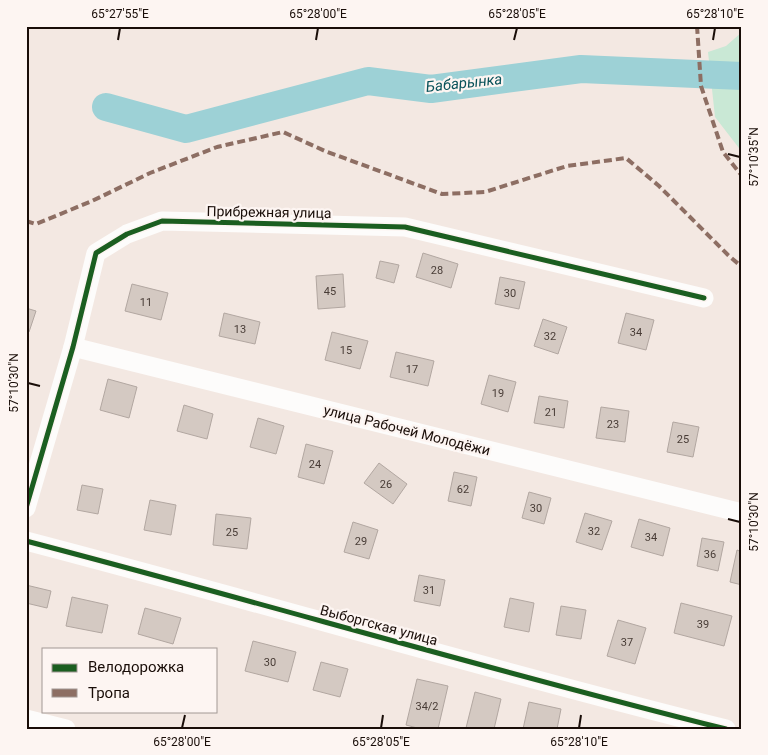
<svg xmlns="http://www.w3.org/2000/svg" width="768" height="755" font-family="Roboto,sans-serif">
<style>
.green{fill:#c9e8d5}
.lines{fill:none;stroke-linecap:round;stroke-linejoin:round}
.river{stroke:#9dd1d6;stroke-width:28}
.building{fill:#d4c9c2;stroke:#b2a7a1}
.minor{stroke:#fdfcfb;stroke-width:19}
.quiet{stroke:#8d6e63;stroke-width:4;stroke-dasharray:8 4;stroke-linecap:butt}
.cycleway-casing{stroke:#fdf5f2;stroke-width:8}
.cycleway{stroke:#1b5e20;stroke-width:5}
.ticks{fill:none;stroke:#190d08;stroke-width:2}
.labels{text-anchor:middle;stroke-width:4.5;stroke-linejoin:round;paint-order:stroke}
.number-label{font-size:11px;fill:#483c36}
.street-label{font-size:14px;fill:#190d08;stroke:#fdf5f2}
.water-label{font-size:15px;font-style:italic;fill:#085159;stroke:#fdf5f2}
.neatline{fill:none;stroke:#190d08;stroke-width:2}
.ticks-label{font-size:12px;text-anchor:middle;fill:#190d08}
</style>
<rect width="100%" height="100%" fill="#f3e8e2"/>
<polygon class="green" points="742,32 742,152 715,117 708,52 726,46"/>
<g class="lines">
<polyline class="river" points="106,107 186,129 368,81 431,89 581,69 742,76"/>
</g>
<g class="building">
<polygon points="423,253 458,264 451,288 416,277"/>
<polygon points="380,261 399,265 394,283 376,278"/>
<polygon points="343,274 345,307 318,309 316,276"/>
<polygon points="500,277 525,282 519,309 495,304"/>
<polygon points="132,284 168,293 161,320 125,311"/>
<polygon points="26,308 36,311 29,332 26,331"/>
<polygon points="224,313 260,322 255,344 219,336"/>
<polygon points="626,313 654,320 646,350 618,343"/>
<polygon points="543,319 567,327 558,354 534,346"/>
<polygon points="332,332 368,341 360,369 325,360"/>
<polygon points="396,352 434,361 428,386 390,377"/>
<polygon points="489,375 516,382 508,412 481,404"/>
<polygon points="108,379 137,387 129,418 100,410"/>
<polygon points="539,396 568,401 564,428 534,423"/>
<polygon points="184,405 213,414 207,439 177,431"/>
<polygon points="601,407 629,411 625,442 596,438"/>
<polygon points="258,418 284,426 276,454 250,447"/>
<polygon points="673,422 699,427 693,457 667,452"/>
<polygon points="306,444 333,451 324,484 298,477"/>
<polygon points="379,463 407,484 393,504 364,483"/>
<polygon points="454,472 477,477 471,506 448,501"/>
<polygon points="82,485 103,489 98,514 77,510"/>
<polygon points="529,492 551,498 544,524 522,518"/>
<polygon points="150,500 176,505 171,535 144,530"/>
<polygon points="585,513 612,521 602,550 576,542"/>
<polygon points="216,514 251,518 247,549 213,545"/>
<polygon points="639,519 670,528 663,556 631,547"/>
<polygon points="353,522 378,530 369,559 344,552"/>
<polygon points="702,538 724,542 718,571 697,566"/>
<polygon points="737,550 742,552 742,585 730,582"/>
<polygon points="419,575 445,580 440,606 414,601"/>
<polygon points="26,585 51,591 47,608 26,603"/>
<polygon points="72,597 108,605 102,633 66,626"/>
<polygon points="510,598 534,603 529,632 504,627"/>
<polygon points="681,603 732,616 724,646 674,633"/>
<polygon points="561,606 586,610 581,639 556,635"/>
<polygon points="145,608 181,618 173,644 138,634"/>
<polygon points="618,620 646,628 635,664 607,656"/>
<polygon points="253,641 296,652 288,682 245,671"/>
<polygon points="321,662 348,669 340,697 313,690"/>
<polygon points="417,679 448,686 438,729 421,729 406,725"/>
<polygon points="475,692 501,699 494,729 466,728"/>
<polygon points="529,702 561,709 557,729 523,729"/>
</g>
<g class="lines">
<g class="minor">
<polyline points="73,347 742,513"/>
<polyline points="26,508 73,347 96,253 127,234 162,221 405,227 704,298"/>
<path d="M26,541c234,61 466,130 700,188"/>
<polyline points="26,719 66,729"/>
</g>
<g class="quiet">
<polyline points="697,26 701,86 723,152 742,176"/>
<polyline points="26,221 36,224 92,201 150,173 217,147 283,132 325,151 442,194 485,192 567,166 626,158 659,186 728,255 742,267"/>
</g>
<g class="cycleway-casing">
<g id="cycleway">
<polyline points="26,508 73,347 96,253 127,234 162,221 405,227 704,298"/>
<path d="M26,541c234,61 466,130 700,188"/>
</g>
</g>
<use href="#cycleway" class="cycleway"/>
</g>
<path class="ticks" d="M118,40l2,-12M316,40l2,-12M514,40l3,-12M713,40l2,-12M728,154l12,3M28,383l12,3M728,519l12,3M182,728l3,-13M381,728l2,-13M579,728l2,-13"/>
<g class="labels">
<g class="number-label">
<text x="437" y="274">28</text>
<text x="330" y="295">45</text>
<text x="510" y="297">30</text>
<text x="146" y="306">11</text>
<text x="240" y="333">13</text>
<text x="636" y="336">34</text>
<text x="550" y="340">32</text>
<text x="346" y="354">15</text>
<text x="412" y="373">17</text>
<text x="498" y="397">19</text>
<text x="551" y="416">21</text>
<text x="613" y="428">23</text>
<text x="683" y="443">25</text>
<text x="315" y="468">24</text>
<text x="386" y="488">26</text>
<text x="463" y="493">62</text>
<text x="536" y="512">30</text>
<text x="594" y="535">32</text>
<text x="232" y="536">25</text>
<text x="651" y="541">34</text>
<text x="361" y="545">29</text>
<text x="710" y="558">36</text>
<text x="429" y="594">31</text>
<text x="703" y="628">39</text>
<text x="627" y="646">37</text>
<text x="270" y="666">30</text>
<text x="427" y="710">34/2</text>
</g>
<g class="street-label">
<text transform="translate(269 212) rotate(1)" y="5">Прибрежная улица</text>
<text transform="translate(407 430) rotate(14)" y="5">улица Рабочей Молодёжи</text>
<text transform="translate(379 625) rotate(15)" y="5">Выборгская улица</text>
</g>
<g class="water-label">
<text transform="translate(464 83) rotate(-6)" y="5">Бабарынка</text>
</g>
</g>
<rect width="768" height="755" fill="none" stroke="#fdf5f2" stroke-width="55"/>
<rect x="42" y="648" width="175" height="65" fill="#fdf5f2" stroke="#a29894"/>
<rect x="52" y="664" width="25" height="8" fill="#1b5e20" stroke="#a29894"/>
<text x="88" y="672" font-size="15" fill="#190d08">Велодорожка</text>
<rect x="52" y="689" width="25" height="8" fill="#8d6e63" stroke="#a29894"/>
<text x="88" y="698" font-size="15" fill="#190d08">Тропа</text>
<rect x="28" y="28" width="712" height="700" class="neatline"/>
<g class="ticks-label">
<text x="120" y="18">65°27'55"E</text>
<text x="318" y="18">65°28'00"E</text>
<text x="517" y="18">65°28'05"E</text>
<text x="715" y="18">65°28'10"E</text>
<text transform="translate(754 157) rotate(-90)" y="4">57°10'35"N</text>
<text transform="translate(14 383) rotate(-90)" y="4">57°10'30"N</text>
<text transform="translate(754 522) rotate(-90)" y="4">57°10'30"N</text>
<text x="182" y="746">65°28'00"E</text>
<text x="381" y="746">65°28'05"E</text>
<text x="579" y="746">65°28'10"E</text>
</g>
</svg>
